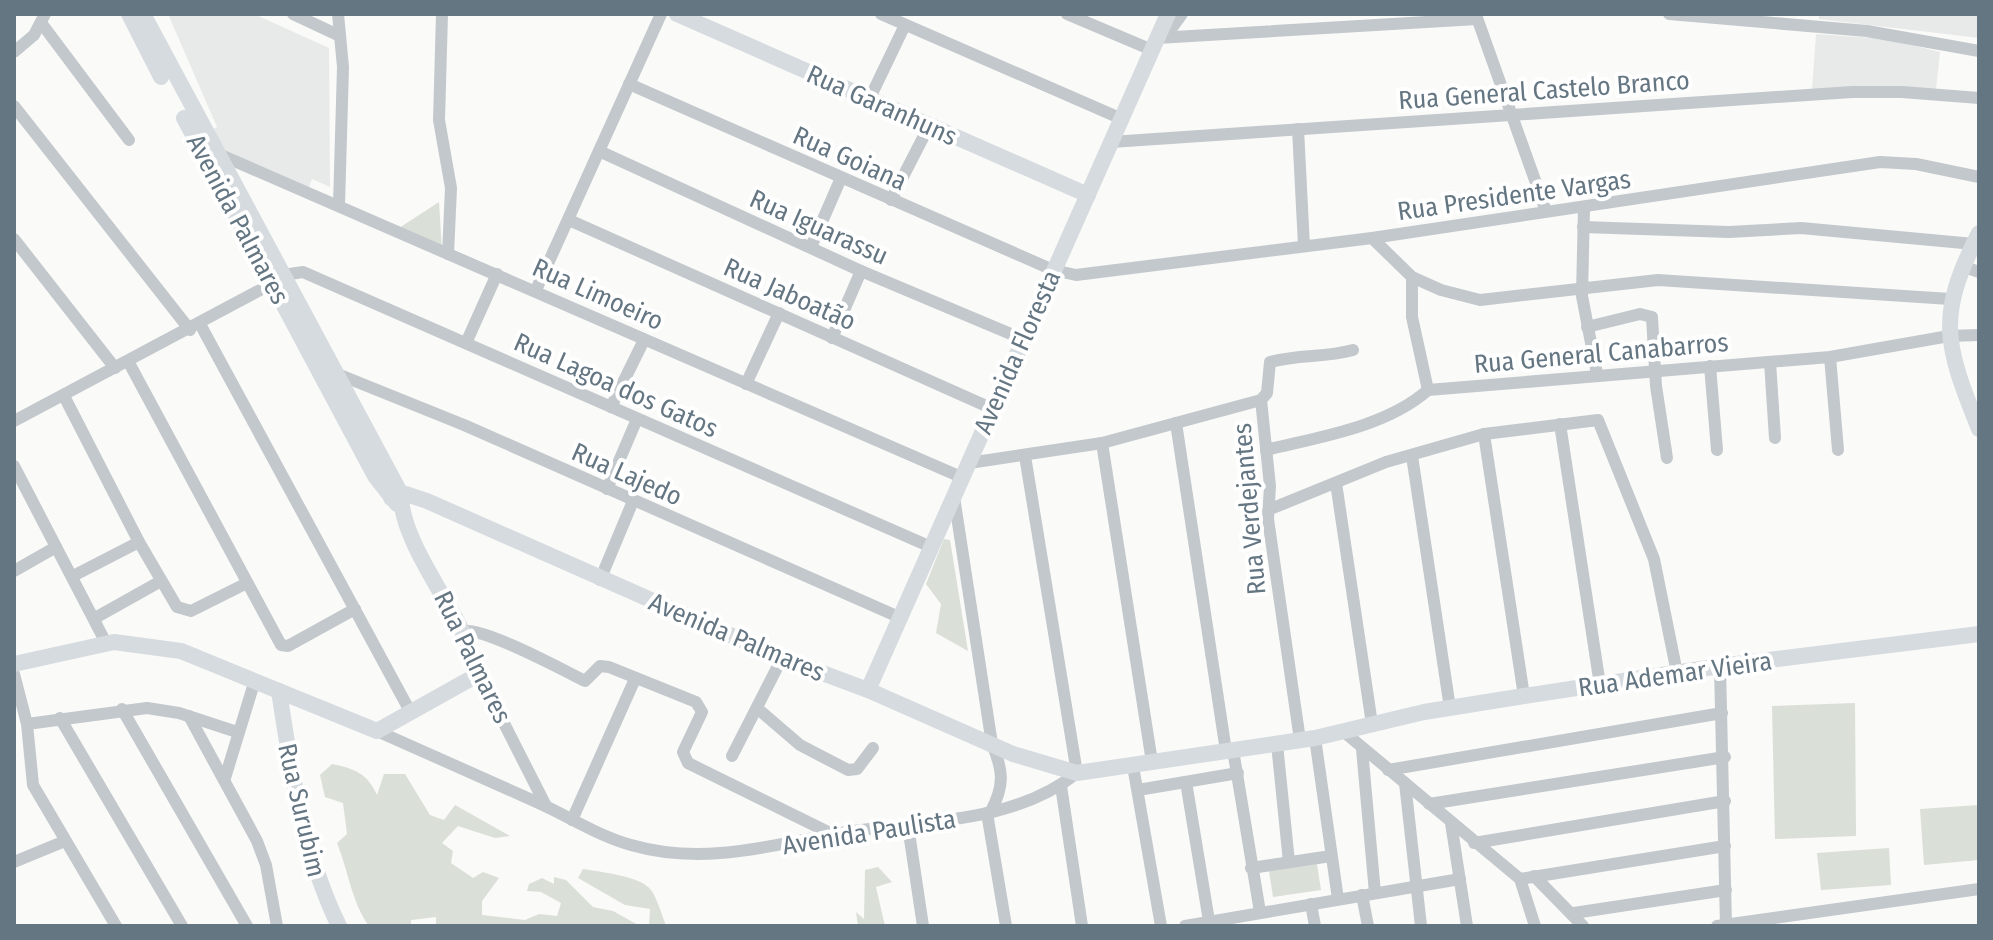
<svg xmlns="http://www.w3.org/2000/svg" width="1993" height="940" font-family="'Fira Sans Condensed',sans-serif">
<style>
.built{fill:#e8e9e9}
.green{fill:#dadfd7}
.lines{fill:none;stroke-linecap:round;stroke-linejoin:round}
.street{stroke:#c3c8cc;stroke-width:12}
.secondary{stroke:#d6dbdf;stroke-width:16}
.labels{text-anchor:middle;stroke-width:8;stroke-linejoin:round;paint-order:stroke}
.street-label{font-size:26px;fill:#657683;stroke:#fff}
</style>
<rect width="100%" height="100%" fill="#fafaf8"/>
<g class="built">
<polygon points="168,14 254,14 329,48 330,187 312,179 308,190 230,157 212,130 217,127"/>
<polygon points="1819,14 1979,14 1979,38 1819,19"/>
<polygon points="1816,34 1887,39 1940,52 1936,89 1812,89"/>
</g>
<g class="green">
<polygon points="439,202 442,251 396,230"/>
<polygon points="944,539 950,540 968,651 936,633 941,604 926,584"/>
<polygon points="1855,703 1856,836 1775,839 1772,706"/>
<path d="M332,764c23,5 35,9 45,31l7,-21h21l25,41 14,5 11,-15 55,31 -15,2 -37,-12 -16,17 11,8 -2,12 22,15 10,-6 16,6 -17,23v14l43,5 14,-6 18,2 4,-13 -20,-11 -14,-1 2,-7 13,-6 12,6v-7l12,3 27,27 20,4 27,15h-204v-9l-25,3v6h-42c-17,-23 -21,-56 -32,-83l10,-9 -4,-31 -18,-6 -5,-22z"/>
<polygon points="1979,805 1979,860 1924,865 1920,809"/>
<polygon points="1889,848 1891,885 1821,890 1817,853"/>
<polygon points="1317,864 1321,890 1273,897 1269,871"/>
<polygon points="878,867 892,882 876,887 885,926 858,926 856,912 864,919 865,870"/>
<path d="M583,869c17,3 58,7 68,21 5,6 12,27 15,36h-17l1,-17 -25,-4 -47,-27z"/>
</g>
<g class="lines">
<g class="street">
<polyline points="293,14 340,36"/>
<polyline points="338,14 343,67 339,205"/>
<polyline points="442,14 439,120 451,188 448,254"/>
<polyline points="881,14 1122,119"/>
<polyline points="1067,14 1152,50"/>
<polyline points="1669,14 1867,31 1979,51"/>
<polyline points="1476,15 1546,211"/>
<polyline points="42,24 129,140"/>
<polyline points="1166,36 1182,14"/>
<polyline points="1157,38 1477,19"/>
<polyline points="14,52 34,35 45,14"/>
<polyline points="629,84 1053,270 1076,275 1372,238 1880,162 1916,164 1979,177"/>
<polyline points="869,100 905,25"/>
<polyline points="14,106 190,330"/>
<polyline points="1298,129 1304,246"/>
<polyline points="1111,142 1852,92 1902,92 1979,98"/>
<polyline points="599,151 861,271 1023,339"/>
<polyline points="216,153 961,477"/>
<polyline points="891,200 929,126"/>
<polyline points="1584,207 1582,296 1597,374"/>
<polyline points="569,220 993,409"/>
<polyline points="1583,227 1729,232 1801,228 1974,244"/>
<polyline points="1372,238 1412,277 1441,290 1480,300 1658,280 1950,299"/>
<polyline points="14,239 115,368"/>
<polyline points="811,247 841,178"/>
<polyline points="1962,266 1979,272"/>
<polyline points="1412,277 1412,317 1428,390"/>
<polyline points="536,290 661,14"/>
<polyline points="200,324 411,713"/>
<polyline points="1587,327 1640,314 1652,317 1656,386 1667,458"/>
<polyline points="832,338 861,271"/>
<polyline points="466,343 497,274"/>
<polyline points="1830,357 1838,450"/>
<polyline points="128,361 281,645 288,646 355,609"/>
<polyline points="1770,362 1775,438"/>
<polyline points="1710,366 1717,450"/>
<polyline points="335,373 464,425 901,618"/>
<polyline points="746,384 779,313"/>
<polyline points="64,396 139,542 177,607 191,611 247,583"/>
<polyline points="611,407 644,340"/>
<polyline points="14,421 290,274 303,272 931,547"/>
<polyline points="1176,423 1226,751"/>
<polyline points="1560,424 1600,685"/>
<polyline points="1484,434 1524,696"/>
<polyline points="1102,443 1152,762"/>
<path d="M1266,450c53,-13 120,-23 162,-60l402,-33 119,-21 30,-1"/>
<polyline points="1412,456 1450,708"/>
<polyline points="969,463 1102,443 1261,400"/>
<polyline points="14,466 106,643"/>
<polyline points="1336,483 1372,724"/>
<polyline points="607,489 637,419"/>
<path d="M954,497l38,247c11,26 13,41 -1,67"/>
<polyline points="1268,510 1386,462 1484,434 1598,420 1654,559 1677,673"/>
<polyline points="14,571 56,547"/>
<polyline points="73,576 139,542"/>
<polyline points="600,580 633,501"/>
<polyline points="95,618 161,581"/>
<path d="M462,631c22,-4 99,38 123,50l15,-15 9,1 87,35 6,10 -19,40 5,11 144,71"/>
<polyline points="1720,666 1726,926"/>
<polyline points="14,674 27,724 33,785 116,926"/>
<polyline points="479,674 546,806"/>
<polyline points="757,708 800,745 848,770 857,769 873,748"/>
<polyline points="122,709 247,926"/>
<polyline points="189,716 257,841 266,865 277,926"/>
<polyline points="60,718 182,926"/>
<polyline points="27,724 147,708 179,713 237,732"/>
<path d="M377,731c56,25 111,49 166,74 30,14 56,31 88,40 69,20 135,2 203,-11 81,-15 175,-7 243,-61l-52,-317"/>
<polyline points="1344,732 1520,879 1535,926"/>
<polyline points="1315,738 1338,899"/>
<path d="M1300,740l-32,-221 2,-33 -9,-86 6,-7 3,-31c31,-8 53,-4 83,-12"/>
<polyline points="1277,744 1289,862"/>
<polyline points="1362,749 1375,893"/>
<polyline points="1233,750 1260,912"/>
<polyline points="732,756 782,658"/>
<polyline points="1133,766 1161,926"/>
<polyline points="1388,770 1722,713"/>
<polyline points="225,778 255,680"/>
<polyline points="1186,782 1209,921"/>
<polyline points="1405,783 1421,926"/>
<polyline points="1061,786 1082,926"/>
<polyline points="1138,790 1238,773"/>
<polyline points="1429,804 1725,757"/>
<polyline points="987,813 1006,926"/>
<polyline points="572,820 635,679"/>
<polyline points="1451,823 1467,926"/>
<polyline points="908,826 923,926"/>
<polyline points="1474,843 1725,801"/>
<polyline points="14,862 65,841"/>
<polyline points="1251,868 1331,856"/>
<polyline points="1534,876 1583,926"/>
<polyline points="1520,879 1725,846"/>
<polyline points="1362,895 1368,926"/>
<polyline points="1311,904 1315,926"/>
<polyline points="1574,913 1726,890"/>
<polyline points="1185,926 1460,879"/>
<polyline points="1717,926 1979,889"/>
</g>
<g class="secondary">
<polyline points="129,14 161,77"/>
<polyline points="677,14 1088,195"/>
<polyline points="184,118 375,476 397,504"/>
<path d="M1979,233c-43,84 -34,111 0,196"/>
<polyline points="391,498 406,494 427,501 782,658 868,690 1013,754 1077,773 1315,738 1424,712 1524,696 1720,666 1979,634"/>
<path d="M14,664l100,-22 67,9 196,80 102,-57c-6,-16 -11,-32 -19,-47 -18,-36 -60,-93 -59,-133l-258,-480"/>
<polyline points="868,690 1168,14"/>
<path d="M279,691c12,80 24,161 60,235"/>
</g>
</g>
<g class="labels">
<g class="street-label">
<text transform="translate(1544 90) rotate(-4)" y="9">Rua General Castelo Branco</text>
<text transform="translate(882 105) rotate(24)" y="9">Rua Garanhuns</text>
<text transform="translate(850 158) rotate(24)" y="9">Rua Goiana</text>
<text transform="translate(1514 195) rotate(-8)" y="9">Rua Presidente Vargas</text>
<text transform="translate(238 219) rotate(62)" y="9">Avenida Palmares</text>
<text transform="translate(819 227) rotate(24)" y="9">Rua Iguarassu</text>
<text transform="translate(598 294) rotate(24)" y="9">Rua Limoeiro</text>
<text transform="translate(790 294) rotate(24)" y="9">Rua Jaboatão</text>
<text transform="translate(1017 352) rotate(-66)" y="9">Avenida Floresta</text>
<text transform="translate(1601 353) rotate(-5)" y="9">Rua General Canabarros</text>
<text transform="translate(616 385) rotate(24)" y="9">Rua Lagoa dos Gatos</text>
<text transform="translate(627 474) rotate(24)" y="9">Rua Lajedo</text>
<text transform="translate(1249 509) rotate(-95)" y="9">Rua Verdejantes</text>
<text transform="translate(737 637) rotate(23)" y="9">Avenida Palmares</text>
<text transform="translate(473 657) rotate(64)" y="9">Rua Palmares</text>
<text transform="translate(1675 674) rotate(-8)" y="9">Rua Ademar Vieira</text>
<text transform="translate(302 810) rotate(77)" y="9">Rua Surubim</text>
<text transform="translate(869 832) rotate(-9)" y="9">Avenida Paulista</text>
</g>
</g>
<rect width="1993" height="940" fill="none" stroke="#657683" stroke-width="32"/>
</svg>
